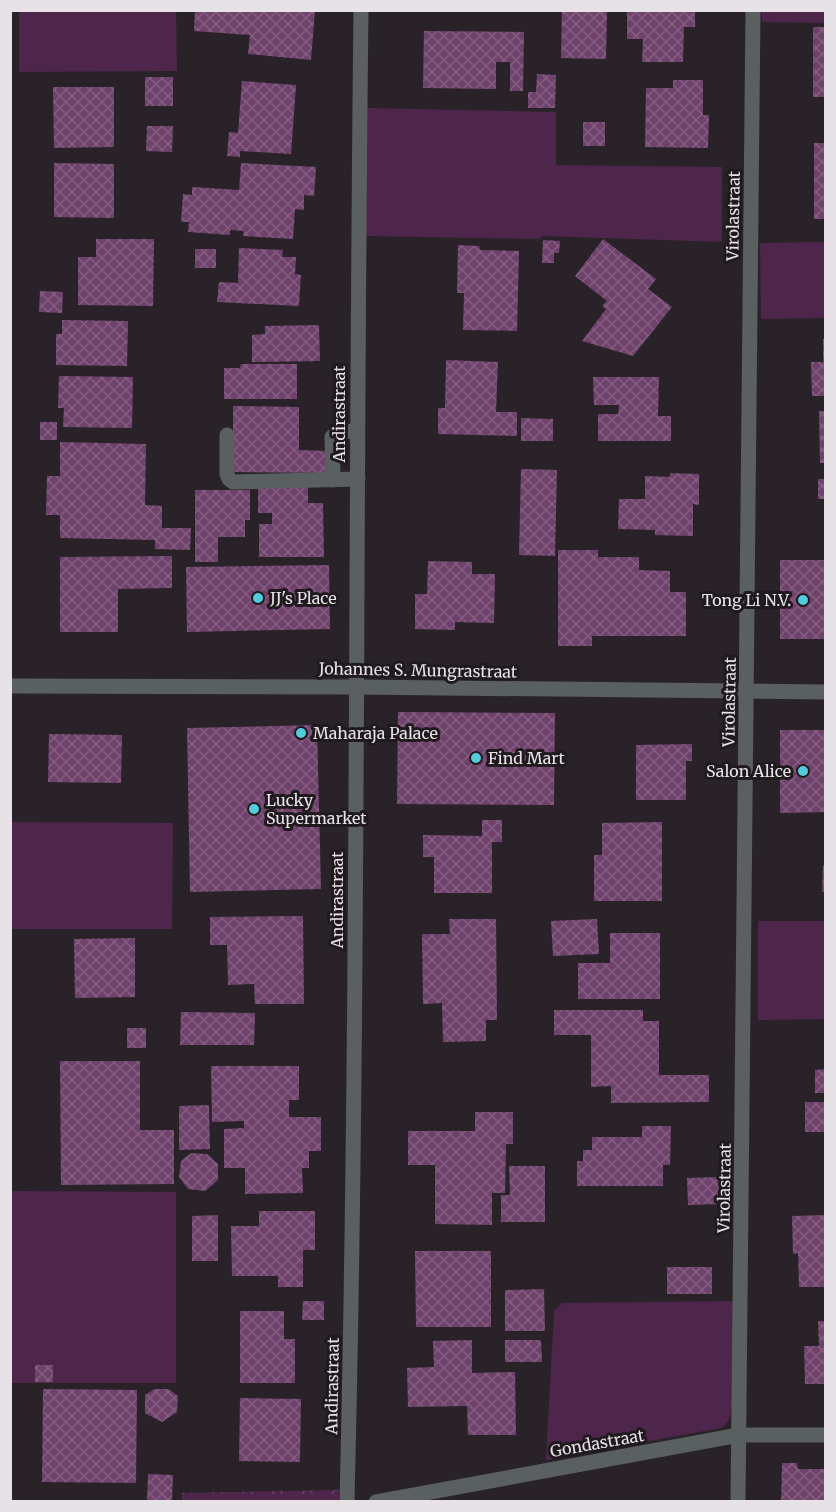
<svg xmlns="http://www.w3.org/2000/svg" width="836" height="1512" font-family="Merriweather,serif">
<style>
.grass{fill:#4e264b}
.forest{fill:url(#forest-crowns)}
.building{fill:url(#building-cross-hatch)}
.lines{fill:none;stroke-linecap:round;stroke-linejoin:round}
.minor{stroke:#5a5f60;stroke-width:15}
.poi-dot{fill:#54cadd;stroke:#201a1f;stroke-width:2}
.labels{text-anchor:middle;stroke-width:6;stroke-linejoin:round;paint-order:stroke}
.street-label{font-size:16px;fill:#e6e2e6;stroke:#201a1f}
.poi-label{font-size:16px;fill:#e6e2e6;stroke:#201a1f;text-anchor:start}
</style>
<defs>
<pattern id="forest-crowns" width="20" height="18" patternUnits="userSpaceOnUse" patternTransform="scale(1.5)"><rect width="20" height="18" fill="#4e264b"/><path d="M2 6a3 3 0 1 1 6 0M12 15a3 3 0 1 1 6 0" fill="none" stroke="#684565"/></pattern>
<pattern id="building-cross-hatch" width="8" height="8" patternUnits="userSpaceOnUse" patternTransform="scale(1.5)"><rect width="8" height="8" fill="#6f426c"/><path d="M0 0l8 8M0 8l8-8" fill="none" stroke="#845d81"/></pattern>
</defs>
<rect width="100%" height="100%" fill="#292329"/>
<g class="grass">
<polygon points="19,11 176,11 177,71 19,72"/>
<polygon points="762,11 825,11 825,23 762,22"/>
<polygon points="367,108 556,112 556,165 722,167 722,242 542,236 540,239 364,236"/>
<polygon points="825,242 825,318 761,319 760,243"/>
<polygon points="11,822 173,823 172,929 11,929"/>
<polygon points="758,921 825,921 825,1019 758,1020"/>
<polygon points="11,1191 176,1192 176,1383 11,1383"/>
<path d="M734,1301l-2,107c-2,9 -3,14 -11,20l-175,32 8,-149 8,-8z"/>
</g>
<polygon class="forest" points="339,1490 339,1501 182,1501 182,1493"/>
<g class="building">
<polygon points="195,10 315,10 311,60 248,54 250,35 194,31"/>
<polygon points="562,10 594,10 594,12 607,12 606,59 561,58"/>
<polygon points="627,10 695,10 695,27 684,27 683,62 642,62 643,39 627,39"/>
<rect x="813" y="27" width="13" height="70"/>
<polygon points="424,31 524,32 523,91 510,91 510,62 496,62 496,89 423,88"/>
<polygon points="537,74 556,75 555,108 528,108 528,92 536,92"/>
<rect x="145" y="77" width="28" height="29"/>
<polygon points="673,80 703,80 703,115 709,115 708,148 645,147 646,88 673,88"/>
<polygon points="242,81 296,85 291,154 240,151 240,157 227,156 229,132 238,133"/>
<polygon points="53,87 114,87 114,147 54,148"/>
<rect x="583" y="122" width="22" height="24"/>
<polygon points="147,126 173,126 172,152 146,151"/>
<rect x="814" y="143" width="12" height="76"/>
<polygon points="54,163 114,164 114,218 54,217"/>
<polygon points="241,163 316,167 314,196 304,195 304,210 295,209 293,239 243,236 244,231 230,230 230,235 188,232 189,222 181,222 183,194 192,195 192,187 239,190"/>
<polygon points="96,239 154,239 153,306 78,305 78,257 96,257"/>
<polygon points="603,239 656,279 648,289 672,307 633,356 582,341 606,309 602,306 607,301 575,276"/>
<polygon points="543,240 560,241 559,253 554,253 554,263 542,263"/>
<polygon points="458,245 479,246 480,250 519,251 517,331 463,330 464,293 457,293"/>
<polygon points="239,248 283,250 282,257 296,257 295,274 301,275 299,306 217,302 219,282 238,283"/>
<rect x="195" y="249" width="21" height="19"/>
<polygon points="40,291 63,292 62,313 39,312"/>
<polygon points="62,320 128,321 127,366 56,365 56,334 62,334"/>
<polygon points="319,325 320,361 252,362 252,335 265,334 265,326"/>
<polygon points="823,339 826,339 826,396 812,396 811,362 823,362"/>
<polygon points="446,360 498,362 496,412 517,412 517,436 438,434 438,408 445,408"/>
<polygon points="241,364 297,364 297,399 224,399 224,368 240,368"/>
<polygon points="59,376 133,377 132,428 63,427 64,408 58,408"/>
<polygon points="593,377 659,377 658,416 671,416 671,441 598,441 598,414 618,414 619,405 594,405"/>
<polygon points="233,406 299,407 299,450 331,451 330,473 233,472"/>
<polygon points="819,411 826,411 826,463 820,463"/>
<polygon points="521,418 553,419 553,441 521,441"/>
<rect x="40" y="422" width="17" height="18"/>
<polygon points="60,442 146,444 145,505 162,506 162,528 191,528 190,550 155,549 155,540 60,538 60,515 46,515 47,476 60,476"/>
<polygon points="521,469 557,470 555,556 519,555"/>
<polygon points="670,473 699,474 699,505 693,504 693,536 655,535 655,530 618,529 619,499 645,499 645,476 670,477"/>
<rect x="818" y="479" width="8" height="20"/>
<polygon points="308,483 308,503 323,503 324,557 259,557 259,524 272,524 272,513 258,513 258,484"/>
<polygon points="195,490 250,490 250,520 245,520 245,537 218,537 218,562 195,562"/>
<polygon points="558,550 598,550 598,557 639,557 639,570 670,571 670,592 686,592 686,636 592,636 592,646 558,646"/>
<polygon points="172,556 172,588 118,589 118,632 60,632 60,557"/>
<rect x="780" y="560" width="46" height="79"/>
<polygon points="428,561 472,562 472,574 495,574 494,623 455,622 455,630 415,629 415,594 427,594"/>
<polygon points="329,565 330,629 187,632 186,567"/>
<polygon points="398,712 555,713 554,805 397,804"/>
<polygon points="317,725 321,889 190,892 187,728"/>
<polygon points="780,730 826,730 826,812 780,813"/>
<polygon points="49,734 122,735 121,783 48,782"/>
<polygon points="692,744 692,761 686,761 686,800 636,800 636,745"/>
<polygon points="482,820 502,820 502,842 492,842 492,893 434,893 434,857 423,857 423,835 482,836"/>
<polygon points="662,822 662,901 594,901 594,855 602,855 602,823"/>
<polygon points="823,865 826,865 826,892 822,892"/>
<polygon points="303,916 304,1004 255,1004 254,984 228,985 227,945 210,945 210,917"/>
<polygon points="449,919 496,919 497,1020 486,1020 486,1041 443,1042 442,1003 423,1004 422,934 450,934"/>
<polygon points="597,919 599,954 553,956 551,921"/>
<polygon points="610,933 660,933 660,999 578,999 578,963 610,963"/>
<polygon points="135,938 135,997 75,998 74,939"/>
<polygon points="554,1010 643,1010 643,1021 659,1021 659,1075 709,1075 709,1102 611,1103 611,1086 591,1087 591,1035 554,1035"/>
<polygon points="181,1012 255,1013 254,1045 180,1045"/>
<rect x="127" y="1028" width="19" height="20"/>
<polygon points="60,1061 140,1061 140,1130 174,1130 174,1184 61,1185"/>
<polygon points="211,1066 299,1066 299,1100 289,1100 289,1117 321,1117 321,1151 309,1151 309,1168 302,1168 303,1193 245,1194 245,1168 224,1168 224,1129 244,1128 244,1121 212,1122"/>
<polygon points="826,1069 826,1093 815,1093 815,1070"/>
<rect x="805" y="1102" width="21" height="30"/>
<polygon points="209,1105 210,1149 179,1150 179,1106"/>
<polygon points="475,1112 513,1112 513,1144 506,1144 505,1193 492,1193 492,1225 435,1224 435,1165 408,1165 408,1131 475,1131"/>
<polygon points="642,1126 671,1126 670,1165 663,1165 663,1186 577,1186 577,1161 583,1161 583,1150 592,1150 592,1137 642,1137"/>
<polygon points="191,1153 207,1154 218,1164 218,1180 205,1191 188,1189 179,1177 181,1161"/>
<polygon points="509,1166 545,1166 545,1222 501,1222 501,1195 510,1195"/>
<polygon points="719,1177 720,1204 688,1205 687,1178"/>
<polygon points="259,1211 315,1211 315,1250 303,1250 303,1287 278,1287 278,1276 232,1276 231,1226 259,1226"/>
<polygon points="218,1215 218,1261 192,1261 192,1216"/>
<polygon points="824,1215 824,1219 826,1219 826,1287 799,1287 798,1253 793,1254 792,1216"/>
<polygon points="415,1251 491,1251 491,1327 416,1327"/>
<rect x="667" y="1267" width="45" height="27"/>
<polygon points="544,1289 545,1331 505,1331 505,1290"/>
<polygon points="303,1301 324,1301 324,1320 302,1320"/>
<polygon points="240,1311 284,1311 284,1339 295,1339 295,1383 240,1383"/>
<polygon points="818,1321 826,1321 825,1384 805,1384 804,1346 819,1346"/>
<polygon points="472,1340 472,1373 515,1372 516,1435 468,1435 467,1406 408,1407 407,1368 434,1367 433,1341"/>
<polygon points="505,1340 541,1340 542,1362 505,1362"/>
<rect x="35" y="1365" width="18" height="17"/>
<polygon points="43,1389 137,1390 136,1483 42,1482"/>
<polygon points="155,1389 168,1389 178,1396 177,1412 162,1422 145,1413 145,1395"/>
<polygon points="240,1398 301,1399 300,1462 239,1461"/>
<polygon points="782,1463 797,1463 798,1469 826,1469 826,1502 781,1502"/>
<polygon points="148,1474 173,1475 172,1501 147,1500"/>
</g>
<g class="lines">
<g class="minor">
<polyline points="227,435 227,474 229,479 233,482 358,479"/>
<polyline points="333,480 332,437 338,432 357,431"/>
<polyline points="10,686 357,687 826,692"/>
<path d="M347,1502c12,-497 8,-995 14,-1492"/>
<polyline points="376,1502 739,1435 826,1435"/>
<polyline points="738,1502 753,10"/>
</g>
</g>
<g class="poi-dot">
<circle cx="258" cy="598" r="6"/>
<circle cx="803" cy="600" r="6"/>
<circle cx="301" cy="733" r="6"/>
<circle cx="476" cy="758" r="6"/>
<circle cx="803" cy="771" r="6"/>
<circle cx="254" cy="809" r="6"/>
</g>
<g class="labels">
<g class="street-label">
<text transform="translate(733 216) rotate(-89)" y="6">Virolastraat</text>
<text transform="translate(339 414) rotate(-90)" y="6">Andirastraat</text>
<text transform="translate(418 670) rotate(1)" y="6">Johannes S. Mungrastraat</text>
<text transform="translate(729 702) rotate(-89)" y="6">Virolastraat</text>
<text transform="translate(337 900) rotate(-90)" y="6">Andirastraat</text>
<text transform="translate(724 1188) rotate(-89)" y="6">Virolastraat</text>
<text transform="translate(332 1386) rotate(-89)" y="6">Andirastraat</text>
<text transform="translate(597 1443) rotate(-10)" y="6">Gondastraat</text>
</g>
<g class="poi-label">
<text x="270" y="604">JJ's Place</text>
<text x="791" y="606" text-anchor="end">Tong Li N.V.</text>
<text x="313" y="739">Maharaja Palace</text>
<text x="488" y="764">Find Mart</text>
<text x="791" y="777" text-anchor="end">Salon Alice</text>
<text x="266" y="806">Lucky<tspan x="266" dy="18">Supermarket</tspan></text>
</g>
</g>
<rect width="836" height="1512" fill="none" stroke="#e6e2e6" stroke-width="24"/>
</svg>
